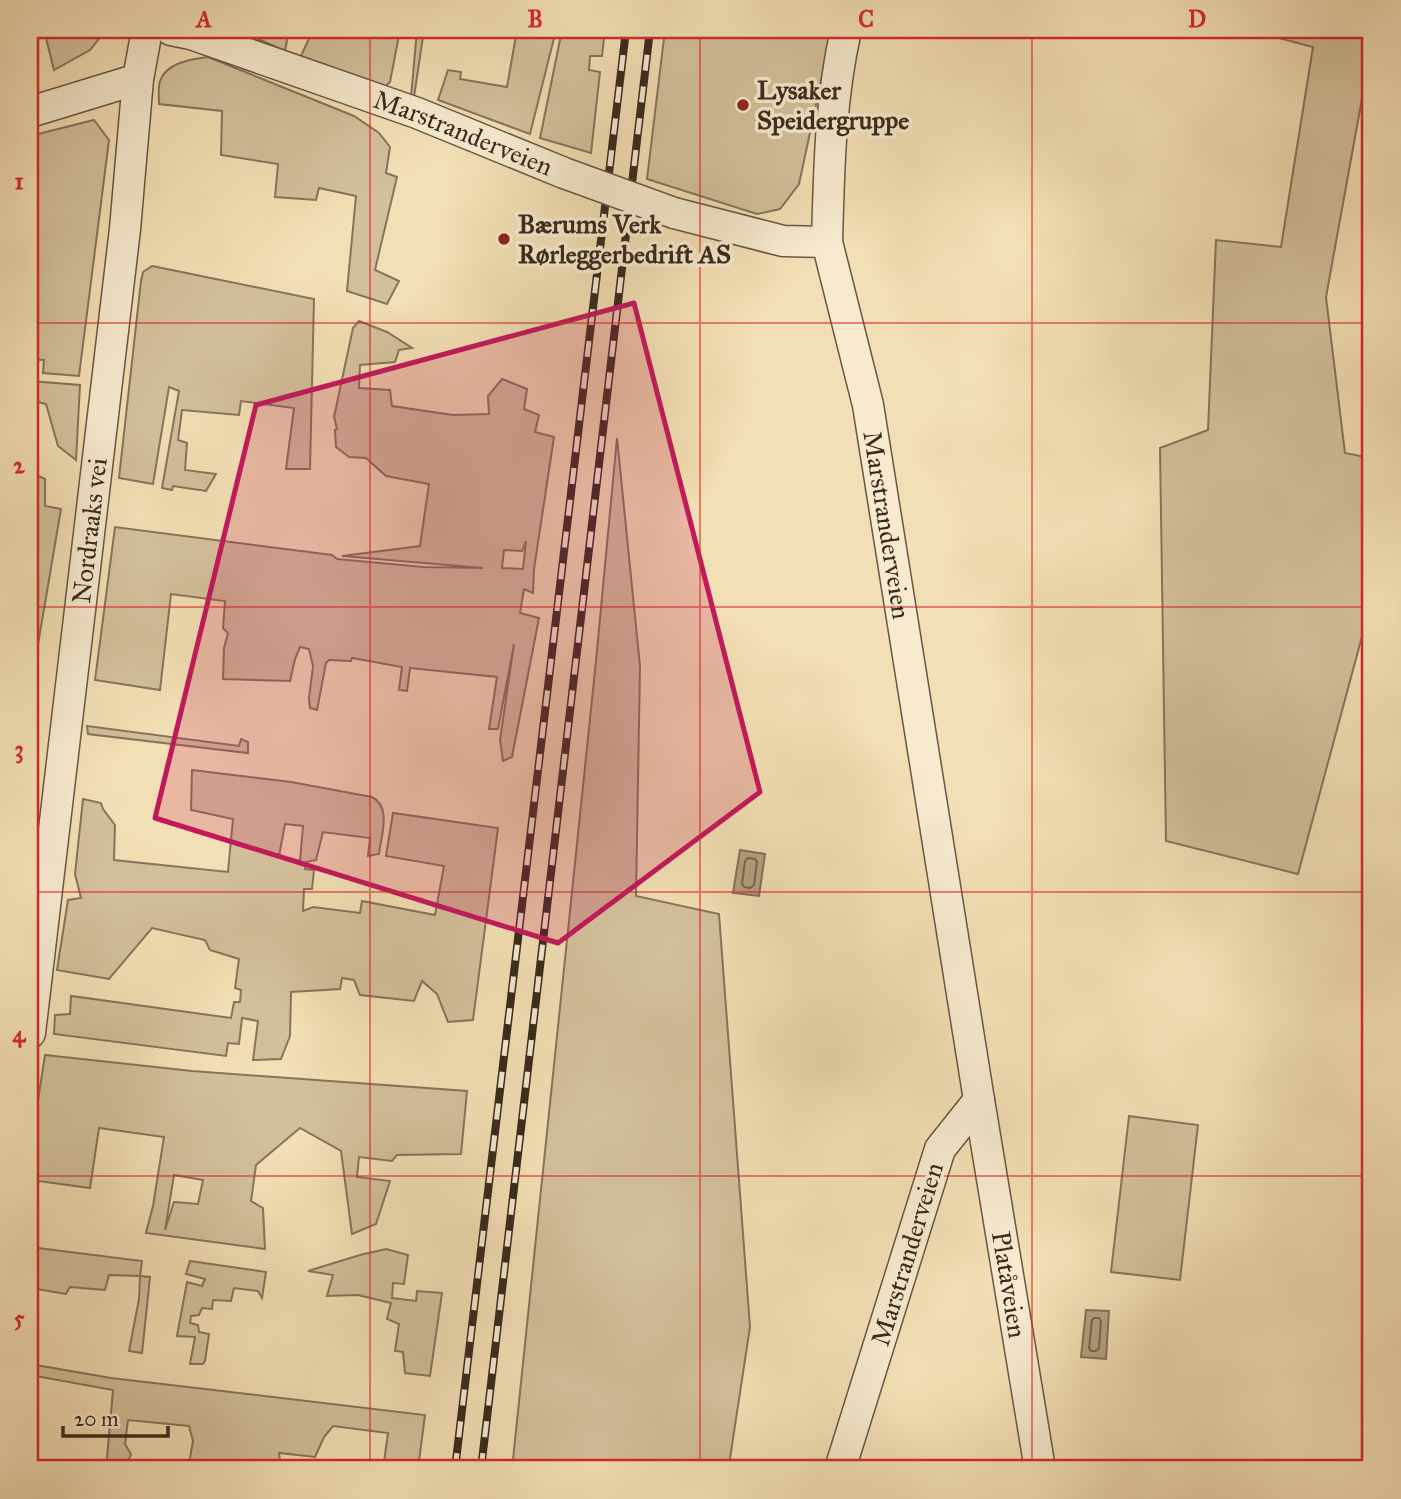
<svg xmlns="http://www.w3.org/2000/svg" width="1401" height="1499" font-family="'IM FELL Great Primer',serif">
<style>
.green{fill:#d3c09b;stroke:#86745c;stroke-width:2;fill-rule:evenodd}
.water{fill:#b4a181;stroke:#837159;stroke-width:2}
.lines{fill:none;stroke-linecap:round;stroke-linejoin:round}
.shore{stroke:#76654f;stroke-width:2}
.minor-casing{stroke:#685643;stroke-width:33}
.minor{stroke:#f7eacf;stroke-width:30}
.rail-casing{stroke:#39291d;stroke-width:8}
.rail{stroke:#f7eacf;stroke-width:5;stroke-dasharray:16;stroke-linecap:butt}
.minor-bridge-casing{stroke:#685643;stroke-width:33;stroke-linecap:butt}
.minor-bridge{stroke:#f7eacf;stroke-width:30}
.marked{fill:#c2185b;fill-opacity:0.2;stroke:#c2185b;stroke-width:5;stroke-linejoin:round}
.grid{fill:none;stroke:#d62828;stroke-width:2;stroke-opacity:0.55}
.poi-dot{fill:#8f2418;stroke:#f7eacf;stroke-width:2.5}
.labels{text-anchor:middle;stroke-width:7;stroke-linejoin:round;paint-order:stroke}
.poi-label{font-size:26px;font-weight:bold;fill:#39291d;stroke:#f7eacf;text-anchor:start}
.street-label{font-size:26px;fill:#39291d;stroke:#f7eacf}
.neatline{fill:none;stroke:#d62828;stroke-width:2.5}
.grid-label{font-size:23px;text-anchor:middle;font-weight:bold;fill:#d62828}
</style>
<rect width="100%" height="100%" fill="#f3dfb5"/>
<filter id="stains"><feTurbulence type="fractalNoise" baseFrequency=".00286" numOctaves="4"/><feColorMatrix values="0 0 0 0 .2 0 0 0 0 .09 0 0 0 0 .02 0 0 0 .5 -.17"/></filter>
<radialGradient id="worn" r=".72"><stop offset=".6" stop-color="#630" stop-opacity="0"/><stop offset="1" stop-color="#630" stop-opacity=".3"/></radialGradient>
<g class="green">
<polygon points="67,30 106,30 90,50 54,70 45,34"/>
<polygon points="238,30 289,30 285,51"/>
<polygon points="313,30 400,30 390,82 383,88 300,58"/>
<polygon points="417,30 424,30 414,97 411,97"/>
<polygon points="517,30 556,30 530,134 438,100 448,70 461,72 460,79 507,87"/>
<polygon points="562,30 605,30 602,56 590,56 589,70 600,72 591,153 540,138"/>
<polygon points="665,30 832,30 799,184 780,209 757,214 647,179"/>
<polygon points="1265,30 1371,30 1371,49 1326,297 1345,453 1371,458 1371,603 1298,874 1166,841 1160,448 1208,430 1216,240 1281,247 1313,47 1263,34"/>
<path d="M208,57l146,59 25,17 11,14 -4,26 11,4 -22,93 24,11 -12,23 -40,-13 9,-95 -37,-8 -3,12 -41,-3 3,-33 -57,-9 1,-44 -63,-7c0,-7 -1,-16 1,-23 6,-18 31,-22 48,-24z"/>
<polygon points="94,120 109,140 79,376 43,373 44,360 30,359 30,136"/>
<polygon points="152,266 314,299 310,469 286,469 294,408 241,401 239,415 182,410 178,440 187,443 185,470 216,474 206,491 173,486 172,490 162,488 179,391 169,387 153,484 119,478 141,281 143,272"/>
<path d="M359,321l28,11 25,16 -13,2 -4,12 -35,3 -1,23 31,2 2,16 61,9 36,-1 -1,-18 14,-17 25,10 -3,20 15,6 -4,17 19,5 -20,132 -1,24 -9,-4 -4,24 19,5 -27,139 -9,4 -3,-21 14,-96 -16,85h-9l8,-52 -87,-9 -3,23 -8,-1 3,-23 -50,-9 -1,3 -22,-1 -3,3 -9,47 -7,-2 -1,-10 4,-32 -4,-17 -9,-2 -5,12 -5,22 -67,-2 1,-31 4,-15 -5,-5 2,-27 -54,-7 -11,96 -65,-10 20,-153 217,28 5,4 86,8 60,1 -141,-12 78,-10 9,-62 -43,-8 -20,-18 -17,-1 -13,-10 -1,-17 2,-1 -3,-12 19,-89zM526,541l-3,28 -21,-1 2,-18 18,1z"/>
<polygon points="30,381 80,385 76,460 58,446 46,404 30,400"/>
<polygon points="617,438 640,666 636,896 719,914 750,1327 729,1465 712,1469 512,1469 596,661"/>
<polygon points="30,472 45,479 45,506 61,509 36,656 30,655"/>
<polygon points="87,726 239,746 241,739 248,742 248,753 88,734"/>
<path d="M192,770l99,12 81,15c20,10 9,39 7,57l-11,2 2,-18 -47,-6 -7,28 -10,2 -1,7 9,1 -2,19h-8l-1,22 10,-4 47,6 2,-12 73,14 9,-49 -58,-10 7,-43 105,15 -25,192 -25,2 -11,-28 -15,-13 -8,20 -54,-6 -6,-15 -12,-2 -2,11 -49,3 -1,44 -9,23 -28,1 5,-39 -16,-3 -3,26 -11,-1 -2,13 -172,-22 1,-19 15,-1 1,-18 160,22 3,-16h6l1,-12 -6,-2 4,-29 -29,-9 -5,-10 -53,-12 -43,51 -52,-9 11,-70 13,-2 -6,-24 8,-75 18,4 2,6 12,16 -1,35 114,12 5,-53 -42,-9zM285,824l18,2 -3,35 -21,-5z"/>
<path d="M45,1055l147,16 275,20 -6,63 -64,1 -5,6 -33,-4 -2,20 33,4 -14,43 -24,10 -11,-83 -41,-23 -44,37 -5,36 12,7 2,41 -119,-16 7,-27 11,-69 -65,-9 -9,60 -51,-7 -9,33v-62zM174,1175l29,5 -5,24 -24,-2 -9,28z"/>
<polygon points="1129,1116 1198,1125 1180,1280 1111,1272"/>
<polygon points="30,1247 142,1261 140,1276 150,1277 142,1353 129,1351 139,1299 140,1276 109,1275 105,1290 70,1287 66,1294 31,1288 30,1290"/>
<polygon points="386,1249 408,1255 404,1284 393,1283 392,1298 416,1301 417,1291 442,1293 430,1376 405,1373 403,1352 395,1351 399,1324 387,1319 391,1303 358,1295 327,1296 333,1275 308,1271 360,1255"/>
<polygon points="190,1261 266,1272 262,1298 258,1291 234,1288 231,1301 213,1300 212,1309 202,1308 199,1315 191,1316 190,1323 198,1325 199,1332 209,1334 205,1361 203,1364 190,1364 195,1337 177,1336 187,1282 202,1286 205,1279 186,1274"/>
<polygon points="30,1364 111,1378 425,1415 418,1469 383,1469 388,1433 333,1426 324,1437 315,1457 279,1453 280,1462 315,1465 315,1469 188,1469 193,1441 189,1426 128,1420 125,1444 131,1454 125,1469 106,1469 113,1390 30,1375"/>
</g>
<g class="water">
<polygon points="740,850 765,854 759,896 733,893"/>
<polygon points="1086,1310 1109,1311 1106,1359 1081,1357"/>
</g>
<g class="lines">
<g class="shore">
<polygon points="748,858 755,859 757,862 754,885 750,888 744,887 742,884 745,861"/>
<polygon points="1094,1318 1099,1318 1101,1321 1099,1348 1096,1351 1091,1351 1089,1348 1092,1320"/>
</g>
<g class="minor-casing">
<g id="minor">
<path id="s1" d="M171,30l20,4 226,79 147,60"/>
<polyline points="30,112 138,79"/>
<path id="s2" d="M674,213l109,28 44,1 41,163 111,695 -39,49 -100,320"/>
<path d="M827,242c2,-71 3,-142 19,-212"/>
<path id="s3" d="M30,1033l95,-804 13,-150 9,-49"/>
<path id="s4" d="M979,1100l61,369"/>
</g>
</g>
<use href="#minor" class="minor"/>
<g class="rail-casing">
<g id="rail">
<polyline points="455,1469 626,30"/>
<polyline points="481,1469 650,30"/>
</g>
</g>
<use href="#rail" class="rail"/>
<g class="minor-bridge-casing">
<polyline id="minor-bridge" points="564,173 674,213"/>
</g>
<use href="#minor-bridge" class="minor-bridge"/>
</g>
<path class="marked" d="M634,303l126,489 -202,151 -403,-125 101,-413z"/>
<path class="grid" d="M370,30v1439M700,30v1439M1032,30v1439M30,323h1341M30,607h1341M30,892h1341M30,1176h1341"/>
<g class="poi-dot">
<circle cx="743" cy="105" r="7"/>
<circle cx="504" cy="239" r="7"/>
</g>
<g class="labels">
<g class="poi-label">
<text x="757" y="99">Lysaker<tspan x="757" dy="30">Speidergruppe</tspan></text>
<text x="518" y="233">Bærums Verk<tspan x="518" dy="30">Rørleggerbedrift AS</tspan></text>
</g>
<g class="street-label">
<text dy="9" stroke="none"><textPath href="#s1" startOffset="310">Marstranderveien</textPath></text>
<text dy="9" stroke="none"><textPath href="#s2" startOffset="446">Marstranderveien</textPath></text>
<text dy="9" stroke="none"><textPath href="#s3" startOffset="506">Nordraaks vei</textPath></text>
<text transform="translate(907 1254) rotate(-73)" y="9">Marstranderveien</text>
<text dy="9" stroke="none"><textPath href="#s4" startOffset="187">Platåveien</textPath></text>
</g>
</g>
<rect width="1401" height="1499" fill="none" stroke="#f3dfb5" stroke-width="77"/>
<path d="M63 1426v10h105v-10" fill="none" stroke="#39291d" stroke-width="3.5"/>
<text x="74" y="1426" font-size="21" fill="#39291d" stroke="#f7eacf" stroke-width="5" paint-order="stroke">20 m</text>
<rect x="38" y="38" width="1324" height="1422" class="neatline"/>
<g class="grid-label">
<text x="204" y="27">A</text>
<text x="535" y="27">B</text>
<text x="866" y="27">C</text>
<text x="1197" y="27">D</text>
<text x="19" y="189">1</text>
<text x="19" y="473">2</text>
<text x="19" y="757">3</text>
<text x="19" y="1042">4</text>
<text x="19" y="1326">5</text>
</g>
<rect width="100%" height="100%" filter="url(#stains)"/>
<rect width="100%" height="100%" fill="url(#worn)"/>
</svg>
